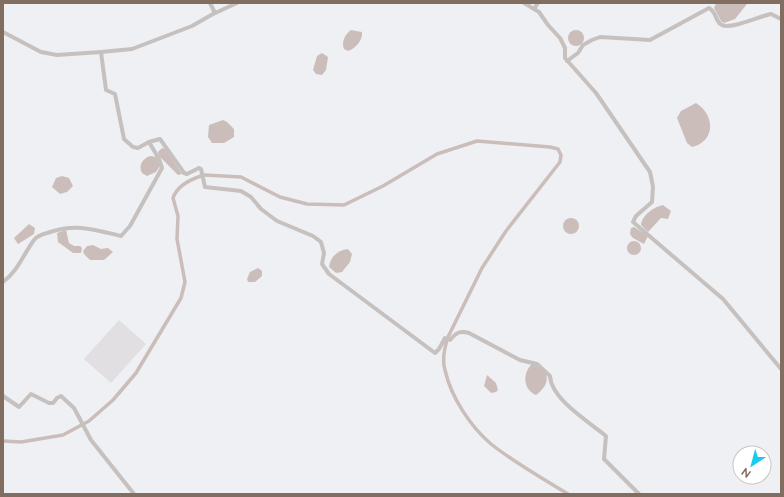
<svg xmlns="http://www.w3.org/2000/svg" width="784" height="497" font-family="Raleway,sans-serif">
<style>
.built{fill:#e1dfe1}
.water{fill:#cbbdba}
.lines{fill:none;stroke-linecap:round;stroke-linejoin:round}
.canal{stroke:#cbbdba;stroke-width:3.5}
.street{stroke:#c6c1be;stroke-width:4}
</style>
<rect width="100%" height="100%" fill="#eff0f4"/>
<polygon class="built" points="119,320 146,344 111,383 84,359"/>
<g class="water">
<polygon points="716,3 746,3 747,4 735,19 724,23 721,21 714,8"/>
<path d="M351,30l11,2c1,8 -6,16 -14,19l-4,-2c-3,-7 1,-15 7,-19z"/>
<circle cx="576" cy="38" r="8"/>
<polygon points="322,53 328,57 326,70 322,75 316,74 313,70 317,56"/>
<path d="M696,103c19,12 20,38 -4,44l-5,-4 -10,-25 4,-7z"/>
<polygon points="223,120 227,122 234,129 234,137 224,143 212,143 208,137 209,125"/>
<polygon points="162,148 165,149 182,174 178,175 159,156 158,152"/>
<path d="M150,156l7,1 3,9 -4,6 -9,4 -5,-3c-4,-7 0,-14 8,-17z"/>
<polygon points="62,176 69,178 73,186 67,192 60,194 52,187 56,178"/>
<path d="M663,205l8,6 -3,8 -7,-1 -13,14 -7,-7c1,-10 13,-18 22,-20z"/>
<circle cx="571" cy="226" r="8"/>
<polygon points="29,224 35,228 34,234 18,244 14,238"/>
<polygon points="634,227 648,236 644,244 633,238 630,234 631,228"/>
<polygon points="66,230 69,243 74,246 80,246 82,248 81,253 73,253 58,242 57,233"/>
<circle cx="634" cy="248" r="7"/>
<polygon points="93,245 101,249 108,248 113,252 104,260 90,260 84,254 83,251 87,246"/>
<path d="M348,249l4,5 -2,8 -8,10 -6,1 -7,-6c1,-10 9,-17 19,-18z"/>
<polygon points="258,268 262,271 262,276 255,282 248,282 247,279 250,272"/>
<path d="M532,364c19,6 19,20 4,31 -13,-5 -14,-22 -4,-31z"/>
<polygon points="487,375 496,383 498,390 496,392 491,393 484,386"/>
</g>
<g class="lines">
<g class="canal">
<path d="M205,175l36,2 39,20 27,7 37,1 39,-19 54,-32 40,-13 73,6 8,2 3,6 -1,7 -54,69 -24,37 -34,69c-3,9 -6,23 -3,33 6,27 25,56 46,74 24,19 51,34 77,50"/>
<path d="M3,441l18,1 42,-7 26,-14 24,-21 23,-27 45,-75 4,-16 -8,-43 1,-23 -5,-18c4,-12 16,-18 28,-22"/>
</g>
<g class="street">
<polyline points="210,3 215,13"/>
<polyline points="524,3 539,12 548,25 560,38 565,48 565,58 596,93 650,172 653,187 652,202 636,216 633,222 723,299 781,369"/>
<polyline points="534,9 538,3"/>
<path d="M3,32l38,20 16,3 44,-3 5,38 9,4 9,45 9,8 5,1 11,-6 11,-3 24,34 3,1 12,-6 2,1 4,18 36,4 10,6 10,12 16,12 36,15 8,6 3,11 -2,11 7,10 106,79 4,-4 6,-11 5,2c6,-7 10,-10 19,-7l51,27 17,4 13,12c1,23 39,46 56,60l-2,23 35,35"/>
<polyline points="101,52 132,49 192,26 213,14 237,3"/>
<path d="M567,61l11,-8 5,-8 9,-5 8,-3 50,3 59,-32c8,4 6,14 13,17 8,5 38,-9 49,-11l10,5"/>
<path d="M3,282c15,-11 20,-27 31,-42 3,-4 9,-6 13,-7 28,-10 46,-4 74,3l9,-10 32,-58 -3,-9 -10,-17"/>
<polyline points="3,396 19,407 31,394 49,403 53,403 57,398 61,396 74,408 91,440 134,494"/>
</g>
</g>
<rect width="784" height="497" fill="none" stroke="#826d61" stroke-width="8"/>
<g transform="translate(752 465) rotate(216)"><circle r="19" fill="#ffffff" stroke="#cdc5c0"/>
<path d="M0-3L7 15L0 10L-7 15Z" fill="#18cceb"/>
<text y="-6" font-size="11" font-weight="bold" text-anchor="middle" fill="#826d61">N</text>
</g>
</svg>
